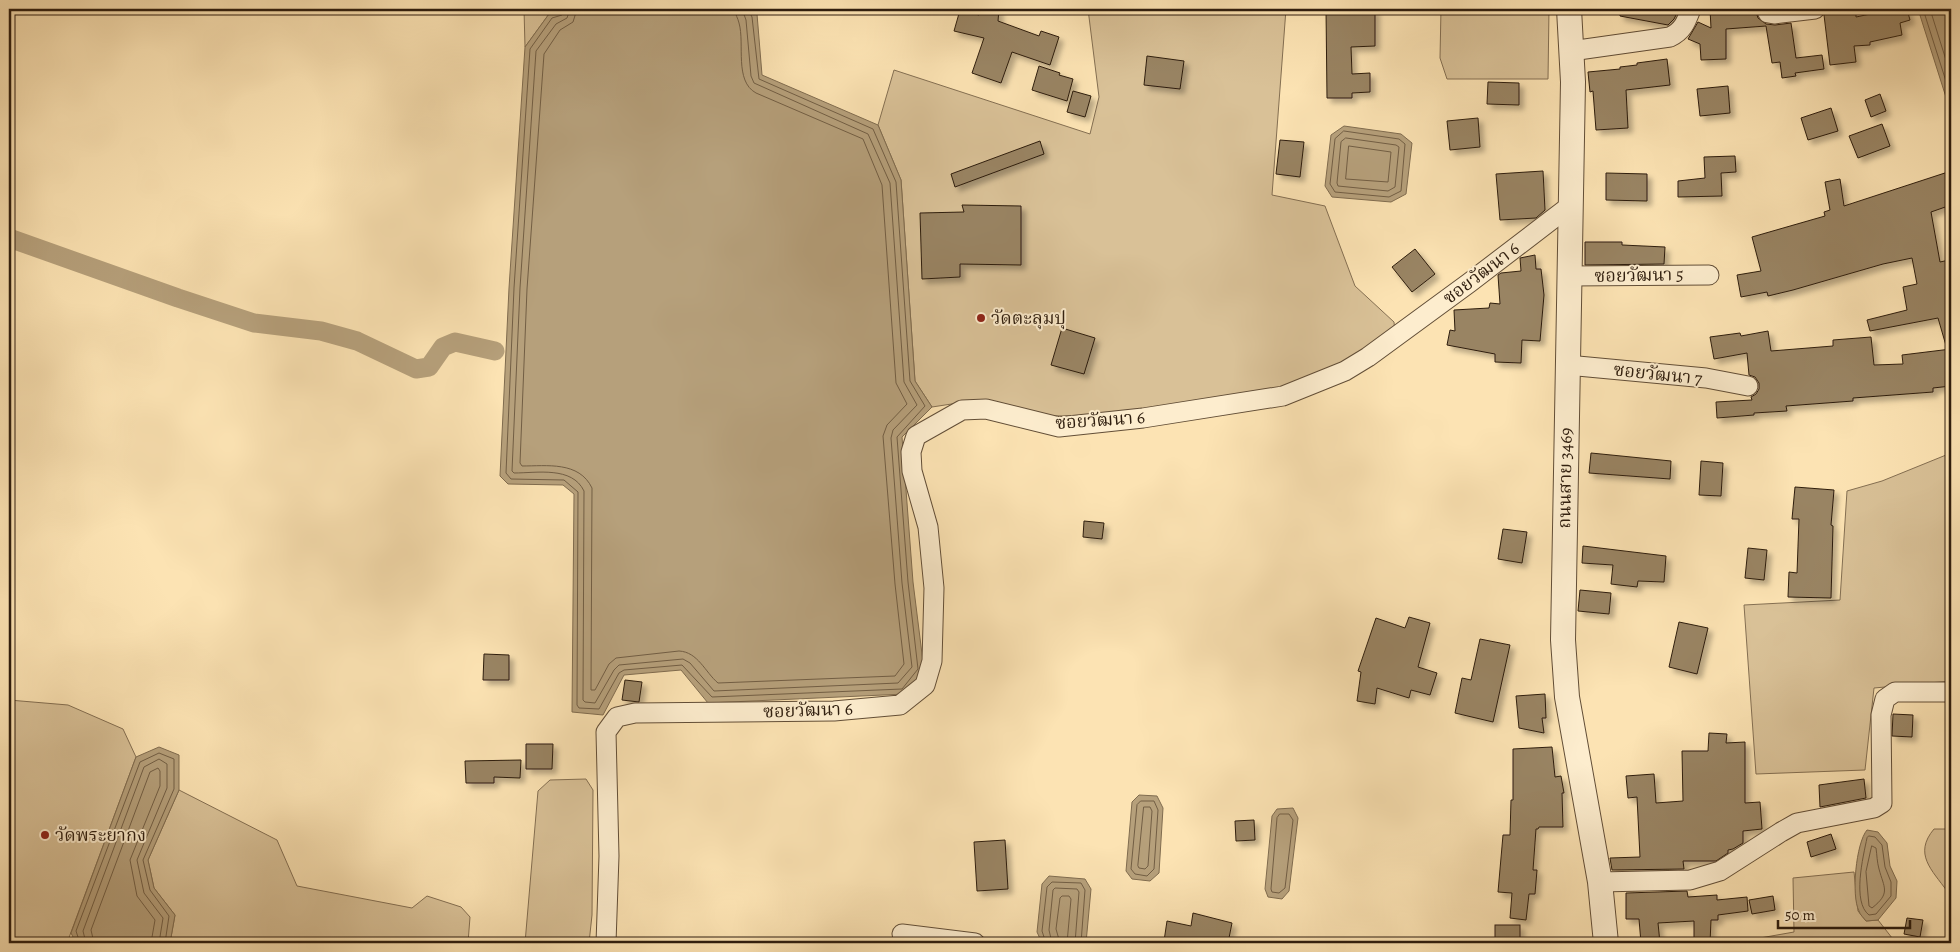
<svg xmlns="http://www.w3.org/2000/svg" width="1960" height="952" font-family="Alegreya,'Noto Serif Thai',serif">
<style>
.green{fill:#d9c197;stroke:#846f52}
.water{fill:#b6a07b;stroke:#806c4f}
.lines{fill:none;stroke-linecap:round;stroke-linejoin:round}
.shore{stroke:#725e44;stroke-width:1}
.canal{stroke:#b6a07b;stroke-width:19}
.building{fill:#998464;stroke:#2e1d0e;filter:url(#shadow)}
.minor-casing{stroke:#624e37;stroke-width:21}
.tertiary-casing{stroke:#624e37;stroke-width:26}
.minor{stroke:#fdedce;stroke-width:19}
.tertiary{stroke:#fdedce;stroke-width:24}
.poi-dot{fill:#8f2418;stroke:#fdedce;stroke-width:2}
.labels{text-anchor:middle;stroke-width:4;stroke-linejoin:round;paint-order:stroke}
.street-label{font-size:18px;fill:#2e1d0e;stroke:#fdedce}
.poi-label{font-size:18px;fill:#2e1d0e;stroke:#fdedce;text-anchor:start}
</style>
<defs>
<filter id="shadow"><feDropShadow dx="4.5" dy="4.5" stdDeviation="2.5" flood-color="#0004"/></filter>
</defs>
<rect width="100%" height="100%" fill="#fce3b3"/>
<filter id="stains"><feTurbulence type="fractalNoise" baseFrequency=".004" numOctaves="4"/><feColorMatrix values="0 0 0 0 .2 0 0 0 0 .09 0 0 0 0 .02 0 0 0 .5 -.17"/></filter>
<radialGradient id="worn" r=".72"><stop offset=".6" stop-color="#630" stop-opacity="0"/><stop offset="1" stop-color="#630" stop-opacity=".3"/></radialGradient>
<g class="green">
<polygon points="524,9 566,9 549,14 525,47"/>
<polygon points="1088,9 1286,9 1272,195 1325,206 1355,286 1394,322 1395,333 1344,365 1274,391 1135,415 1045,416 971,401 932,407 915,381 901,180 878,125 894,70 1090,134 1099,97"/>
<polygon points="1441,9 1549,9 1548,79 1447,79 1440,58"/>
<polygon points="1951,453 1951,681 1874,688 1865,770 1756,774 1744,605 1840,600 1847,491 1882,481"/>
<polygon points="9,700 68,705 123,729 136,757 67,943 9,943"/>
<polygon points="586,779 593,790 592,915 589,943 525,943 538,791 550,780"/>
<polygon points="179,790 277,840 297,886 412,908 427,896 461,907 470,917 468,943 170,943 175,915 154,888 148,860"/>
<path d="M1934,829h17v65l-4,-3c-15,-21 -34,-37 -13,-62z"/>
<polygon points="1854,872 1858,911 1866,921 1878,920 1896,943 1732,943 1794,932 1793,878"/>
</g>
<g class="water">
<polygon points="566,9 751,9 757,14 762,75 878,125 901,180 915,381 932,407 902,437 913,582 924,670 905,694 708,703 681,670 624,675 603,715 572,712 574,494 563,485 508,484 500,476 509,288 525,47 549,14"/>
<polygon points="1918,9 1951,9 1951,113"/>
<polygon points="1344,126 1401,134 1412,143 1406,194 1391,202 1332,197 1325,186 1331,135"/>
<polygon points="159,747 179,755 179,790 148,860 154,888 175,915 170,943 76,943 71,933 136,757"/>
<polygon points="1139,795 1157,796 1163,808 1159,873 1150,881 1132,879 1126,871 1132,802"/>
<polygon points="1293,808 1298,818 1289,891 1282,899 1268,897 1265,889 1272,816 1277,809"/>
<path d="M1867,830l11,2 9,11 3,23 7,15 -1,17 -18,22 -12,1c-2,-3 -6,-6 -7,-10 -8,-15 -3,-68 8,-81z"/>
<polygon points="1049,876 1085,879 1091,889 1086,943 1042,943 1037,932 1042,884"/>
</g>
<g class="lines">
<g class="shore">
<polyline points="563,9 562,15 552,18 530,49 514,288 506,473 511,479 564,480 578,492 577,705 579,708 599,709 619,673 624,670 682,665 712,697 902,689 918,669 908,582 897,437 925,406 910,381 896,182 873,129 759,79 752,17 748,9"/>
<path d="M570,9l-3,9 -11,6 -20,27 -16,237 -8,183 2,2c23,0 58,-7 70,18l-1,209 2,2 10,1 19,-33 5,-5 64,-6 7,4 24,28 184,-8 14,-16 -10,-84 -11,-145 2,-8 24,-25 -13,-23 -14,-199 -22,-49 -114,-51 -3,-7 -5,-56 -4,-11"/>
<path d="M577,9l-4,13 -13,8 -16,24 -17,235 -7,174 2,3c25,0 57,-5 70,22l-1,202h4l14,-26 7,-6 63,-7c19,1 26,21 39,32l177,-7 9,-12 -9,-80 -12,-148 4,-11 20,-21 -11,-21 -14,-198 -19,-46 -107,-46c-22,-12 -11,-49 -17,-70 -1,-5 -4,-8 -4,-14"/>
<polyline points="1923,9 1951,97"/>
<polyline points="1930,9 1951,76"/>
<polygon points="1344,131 1399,139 1405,144 1401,191 1389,197 1335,192 1330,184 1335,139"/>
<polygon points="1346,138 1396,145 1399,147 1395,187 1388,191 1338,186 1337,183 1341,142"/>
<polygon points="1349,146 1391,152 1388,182 1346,179"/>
<polygon points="1141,801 1154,801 1158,810 1154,869 1147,876 1135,874 1131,869 1137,805"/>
<polygon points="1144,807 1150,807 1152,811 1148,866 1145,869 1139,868 1138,866"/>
<polygon points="1280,814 1289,814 1293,820 1285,888 1279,893 1272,892 1271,889 1277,818"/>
<path d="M1869,836l6,1 7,8 3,22 6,15v14l-15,18 -7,1c-17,-13 -6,-58 -2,-77z"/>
<path d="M1872,846l4,2c1,7 1,14 3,21 5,19 12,24 -7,39l-3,-2 -3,-34z"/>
<polyline points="80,943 76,931 140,762 159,753 174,759 174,789 143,860 150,890 169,916 165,943"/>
<polyline points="86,943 83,931 144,767 159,759 167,764 167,788 137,860 144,893 163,918 159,943"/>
<polyline points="94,943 91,930 150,772 158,768 160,771 160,786 130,860 137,896 155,920 151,943"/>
<polyline points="1046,943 1042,931 1047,887 1052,882 1081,883 1085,890 1081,943"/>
<polyline points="1052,943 1049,930 1053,890 1055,888 1077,889 1079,892 1075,943"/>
<polyline points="1060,943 1056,929 1060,898 1062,896 1069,896 1071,899 1067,943"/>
</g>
<polyline class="canal" points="9,238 178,298 254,323 321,331 357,341 416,369 429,367 443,347 455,342 495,351"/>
</g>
<g class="building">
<polygon points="980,9 999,9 998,21 1039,36 1041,31 1059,37 1050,65 1012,52 1001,83 972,73 984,38 954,31 960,10 979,15"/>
<polygon points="1326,9 1375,9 1375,46 1351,47 1352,74 1370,73 1370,92 1352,93 1352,98 1327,98"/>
<polygon points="1620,9 1679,9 1674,19 1668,25 1620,16"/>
<polygon points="1710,9 1755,9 1758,18 1766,24 1775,25 1791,23 1796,58 1822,55 1824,69 1795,73 1796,76 1782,78 1780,62 1772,63 1766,26 1726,29 1726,59 1701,60 1700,44 1688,39 1698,22 1711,28"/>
<polygon points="1826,9 1856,9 1856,17 1894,9 1907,9 1910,20 1900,23 1902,35 1870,42 1870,45 1854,46 1856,62 1830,65 1824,15"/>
<polygon points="1147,56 1184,61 1180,89 1144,85"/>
<polygon points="1667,59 1670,85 1626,90 1628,128 1596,130 1593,91 1590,92 1588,72 1620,69 1620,67 1637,65 1637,63"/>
<polygon points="1039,66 1060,73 1059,75 1073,79 1067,101 1032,90"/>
<polygon points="1488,82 1519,83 1519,105 1487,104"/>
<polygon points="1728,86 1730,113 1700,116 1697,89"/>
<polygon points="1073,91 1091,96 1085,117 1067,112"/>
<polygon points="1880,94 1886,111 1871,117 1865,100"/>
<polygon points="1831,108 1838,131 1808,140 1801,118"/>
<polygon points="1478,118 1480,147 1450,150 1447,121"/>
<polygon points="1882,124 1890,146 1858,158 1849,136"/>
<polygon points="1280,140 1304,142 1300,177 1276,174"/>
<polygon points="1040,141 1044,154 955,187 951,174"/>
<polygon points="1735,156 1736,172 1721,173 1722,196 1678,197 1678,181 1705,178 1704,157"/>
<polygon points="1543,171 1545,210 1536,218 1500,220 1496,174"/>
<polygon points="1951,171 1951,205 1931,212 1940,262 1949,260 1951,273 1951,349 1947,349 1938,318 1870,331 1867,320 1907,310 1903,287 1917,284 1912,258 1883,264 1793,290 1768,296 1767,292 1741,297 1737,275 1761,271 1752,237 1825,216 1824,212 1830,210 1825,182 1840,179 1844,206"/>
<polygon points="1606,173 1647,174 1647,201 1606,200"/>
<polygon points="962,205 1021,206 1021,265 960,264 960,277 922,279 920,213 964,212"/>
<polygon points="1585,242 1622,242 1622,245 1665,247 1664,264 1585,265"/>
<polygon points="1415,249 1435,274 1412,292 1392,267"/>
<polygon points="1535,255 1536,269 1541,269 1544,295 1540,341 1522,340 1521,363 1495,362 1495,354 1447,345 1450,330 1455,331 1454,310 1489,308 1490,303 1500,304 1498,275 1501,273 1521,271 1520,258"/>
<polygon points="1062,328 1095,338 1084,374 1051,365"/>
<polygon points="1768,331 1771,351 1833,346 1833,340 1871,337 1874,365 1903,364 1902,355 1951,349 1951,386 1933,388 1933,392 1853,398 1853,401 1786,406 1787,411 1754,413 1754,415 1717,418 1716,402 1752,400 1751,397 1756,394 1759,389 1759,383 1755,377 1749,375 1747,353 1714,359 1710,337 1740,333 1741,336"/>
<polygon points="1591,453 1671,461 1670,479 1589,473"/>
<polygon points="1701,461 1723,463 1721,496 1699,495"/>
<polygon points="1795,487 1834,490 1831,525 1833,526 1831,598 1788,597 1789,572 1797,573 1799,519 1792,519"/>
<polygon points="1084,521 1104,523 1102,539 1083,537"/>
<polygon points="1503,529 1527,532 1522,563 1498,559"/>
<polygon points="1583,546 1666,556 1664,582 1638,581 1637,587 1611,584 1613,565 1582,563"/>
<polygon points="1748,548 1767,550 1764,580 1745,578"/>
<polygon points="1580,590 1611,593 1609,614 1578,611"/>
<polygon points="1409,617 1430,623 1418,667 1437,673 1430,695 1411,690 1409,698 1377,688 1375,704 1357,701 1361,672 1358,671 1376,618 1405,628"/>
<polygon points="1679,622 1708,628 1697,674 1669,667"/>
<polygon points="1480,639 1510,645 1493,722 1455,713 1462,678 1471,680"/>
<polygon points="484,654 509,655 509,680 483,680"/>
<polygon points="625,680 642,682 639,702 622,700"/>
<polygon points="1545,694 1546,718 1542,718 1544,733 1519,728 1516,696"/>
<polygon points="1893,714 1913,715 1912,737 1892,736"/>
<polygon points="1709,733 1727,734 1726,743 1745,742 1745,803 1760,802 1762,829 1743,831 1743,843 1733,849 1728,850 1728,853 1716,861 1683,861 1684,869 1612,870 1610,858 1640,857 1637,797 1628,798 1626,776 1654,774 1656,803 1683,801 1682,751 1708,751"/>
<polygon points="526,744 553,744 552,769 526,769"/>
<polygon points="1552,747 1555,777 1561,776 1564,793 1562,793 1563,827 1539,827 1538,829 1536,829 1533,870 1537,870 1535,894 1529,894 1526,920 1510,918 1512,893 1498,892 1503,835 1510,835 1511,800 1513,800 1513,749"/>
<polygon points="521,760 520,778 494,777 494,783 466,783 465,761"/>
<polygon points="1864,779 1866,798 1820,807 1819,785"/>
<polygon points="1254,820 1255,840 1236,841 1235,821"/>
<polygon points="1831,834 1836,849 1811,857 1807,842"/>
<polygon points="1005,840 1008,889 977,891 974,842"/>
<polygon points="1687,891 1688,897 1717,895 1717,900 1747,897 1748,911 1718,915 1718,920 1711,920 1710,943 1694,943 1694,921 1658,923 1660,943 1641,943 1639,919 1626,919 1626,893"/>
<polygon points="1773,896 1775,910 1752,914 1749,900"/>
<polygon points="1193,913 1232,923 1228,943 1175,943 1164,941 1167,921 1191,926"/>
<polygon points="1907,918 1923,920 1920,937 1904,934"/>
<rect x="1495" y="925" width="25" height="18"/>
</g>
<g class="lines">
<g class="minor-casing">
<g id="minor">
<polyline points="1766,9 1768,13 1774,14 1815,9"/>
<path d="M1571,51l99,-14c13,-6 16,-15 21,-28"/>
<polyline points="1570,276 1709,275"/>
<polyline points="1567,365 1706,378 1748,386"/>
<polyline points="1600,882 1690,880 1720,871 1781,832 1797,823 1874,808 1882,803 1881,715 1885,699 1895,692 1951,692"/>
<polyline points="902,934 975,943"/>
<polyline points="606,943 609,856 606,732 617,717 635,713 834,711 900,705 925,685 932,661 934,588 928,527 912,471 911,452 916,436 962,410 986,409 1059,427 1143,418 1283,396 1345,371 1368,357 1469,283 1571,205"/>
</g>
</g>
<g class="tertiary-casing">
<polyline id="tertiary" points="1569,9 1573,82 1563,640 1567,697 1600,882 1606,943"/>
</g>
<use href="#minor" class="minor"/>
<use href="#tertiary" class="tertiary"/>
</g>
<g class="poi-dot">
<circle cx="981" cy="318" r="5"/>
<circle cx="45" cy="835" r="5"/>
</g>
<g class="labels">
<g class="street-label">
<text transform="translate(1481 273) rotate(-37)" y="6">ซอยวัฒนา 6</text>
<text transform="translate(1639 275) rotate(-1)" y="6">ซอยวัฒนา 5</text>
<text transform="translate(1658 374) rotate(6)" y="6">ซอยวัฒนา 7</text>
<text transform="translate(1100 420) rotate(-4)" y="6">ซอยวัฒนา 6</text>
<text transform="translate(1565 478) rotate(-89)" y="6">ถนนสาย 3469</text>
<text transform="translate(808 710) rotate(-2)" y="6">ซอยวัฒนา 6</text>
</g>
<g class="poi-label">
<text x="991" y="324">วัดตะลุมปุ</text>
<text x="55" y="841">วัดพระยากง</text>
</g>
</g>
<rect width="1960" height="952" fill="none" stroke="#fce3b3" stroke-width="30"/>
<rect x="10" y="10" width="1940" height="932" fill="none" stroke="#2e1d0e" stroke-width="2.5"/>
<rect x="15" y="15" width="1930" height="922" fill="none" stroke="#2e1d0e"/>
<path d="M1778 920v8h132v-8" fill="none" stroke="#2e1d0e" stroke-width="2.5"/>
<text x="1785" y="920" font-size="15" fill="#2e1d0e" stroke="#fdedce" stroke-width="4" paint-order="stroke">50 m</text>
<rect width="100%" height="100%" filter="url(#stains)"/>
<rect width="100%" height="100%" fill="url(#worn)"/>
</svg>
